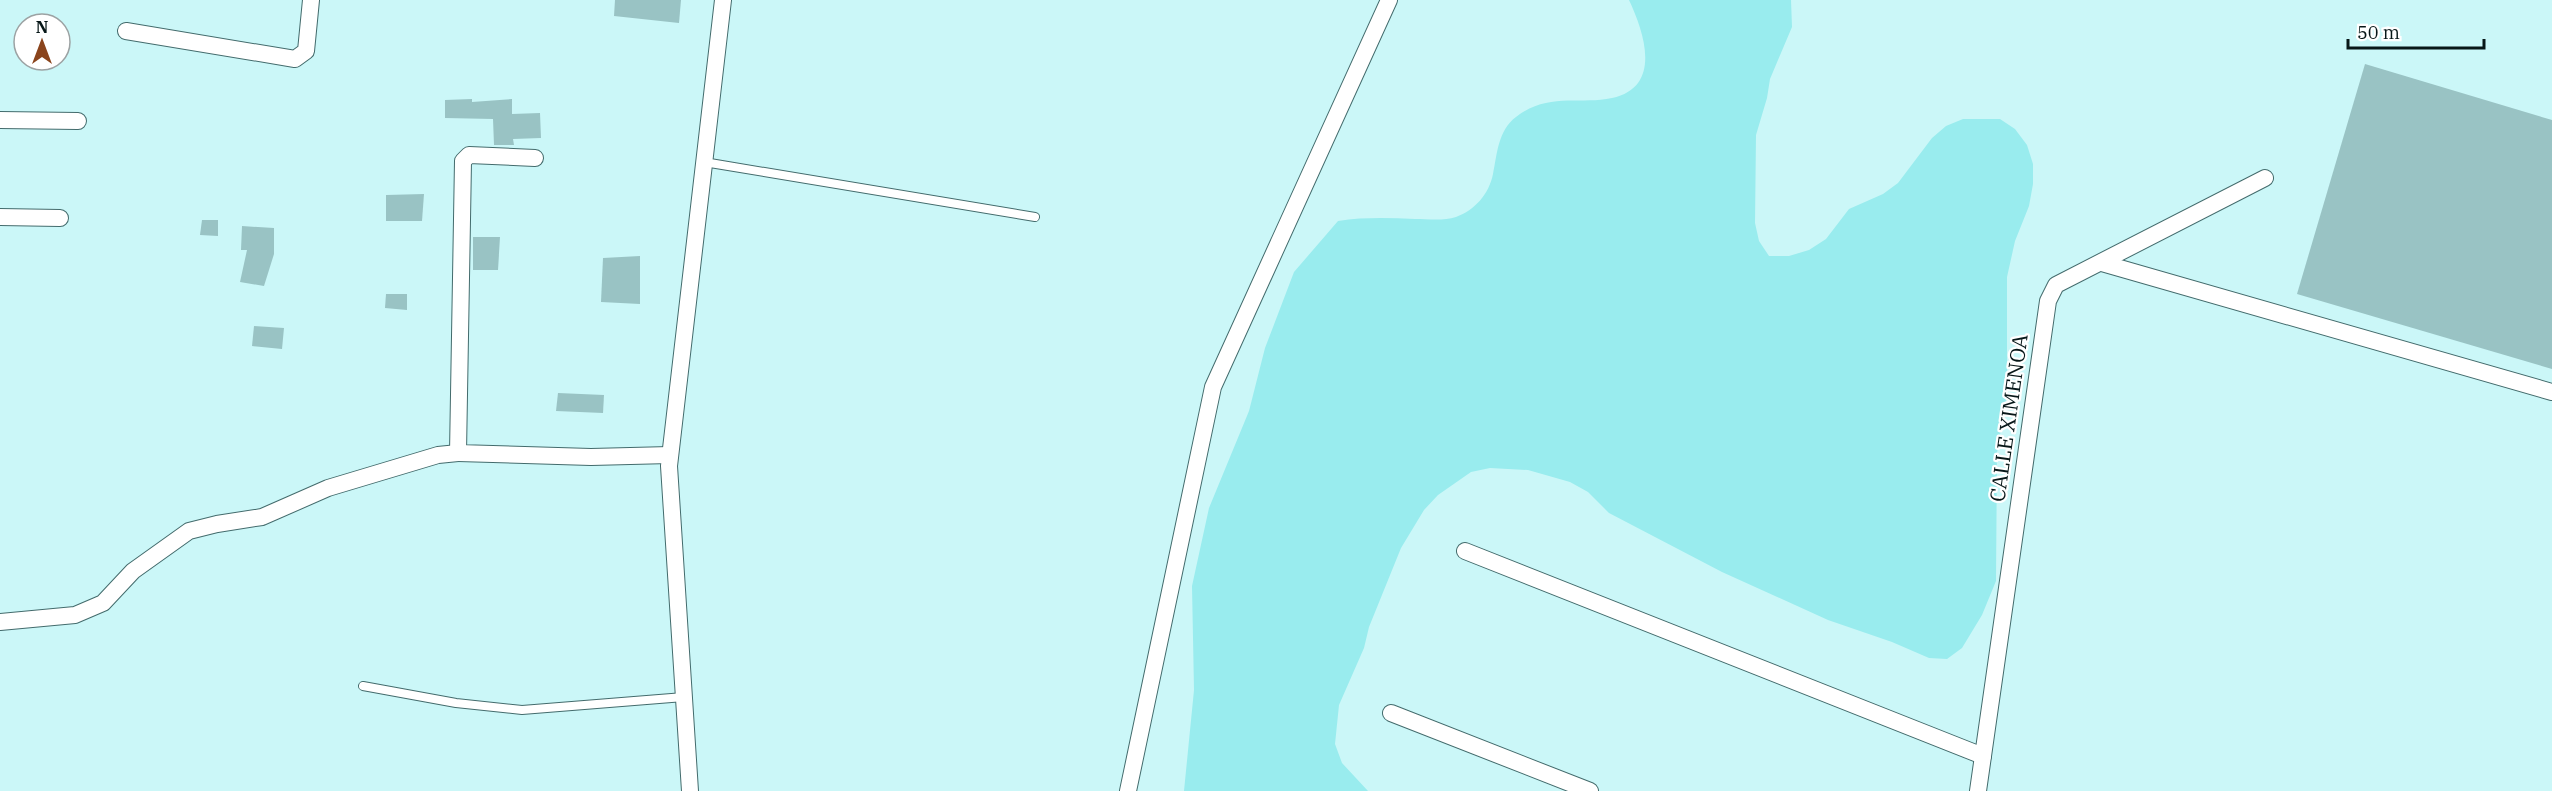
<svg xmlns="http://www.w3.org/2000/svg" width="2552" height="791" font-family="'IBM Plex Serif',serif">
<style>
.green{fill:#99ecee}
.building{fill:#99c3c4}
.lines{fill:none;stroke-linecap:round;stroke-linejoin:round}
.service-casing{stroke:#436b6c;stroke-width:10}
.minor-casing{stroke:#436b6c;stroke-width:18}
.service{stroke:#fff;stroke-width:8}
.minor{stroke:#fff;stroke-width:16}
.labels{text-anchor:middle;stroke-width:4.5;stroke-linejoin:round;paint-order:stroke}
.street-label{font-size:21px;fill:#071718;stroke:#fff}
</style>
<rect width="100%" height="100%" fill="#cbf7f8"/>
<path class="green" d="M1629,0h162l1,27 -22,52 -3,19 -11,37 -1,88 4,18 10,15h20l20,-6 17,-11 23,-30 34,-15 15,-11 34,-45 14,-12 17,-7h37l15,10 12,16 6,19v20l-4,22 -14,35 -8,36v117l-10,59 -1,128 -14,34 -20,33 -15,11 -18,-1 -37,-16 -64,-22 -106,-48 -113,-59 -21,-21 -18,-10 -42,-12 -38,-2 -19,4 -33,23 -14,15 -23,38 -32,79 -5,21 -25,57 -4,39 7,19 26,28h-184l10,-101 -2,-104 17,-78 40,-97 16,-63 29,-76 44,-51c26,-4 51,-3 77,-2 13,0 29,2 41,-2 19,-7 33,-23 37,-43 4,-19 5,-44 23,-57 32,-25 63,-12 96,-19 51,-11 32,-66 17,-98z"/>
<g class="building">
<polygon points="615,0 681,0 679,23 614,16"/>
<polygon points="2365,64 2552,120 2552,369 2297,294"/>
<polygon points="472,99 472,102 512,99 512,114 540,113 541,138 513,139 514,145 494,145 493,119 445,118 445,100"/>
<polygon points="424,194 422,221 386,221 386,195"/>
<polygon points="202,220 218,220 218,236 200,235"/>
<polygon points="242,226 274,228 274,254 264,286 240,282 247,250 241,250"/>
<polygon points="473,237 500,237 498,270 473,270"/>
<polygon points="640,256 640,304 601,302 603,258"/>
<polygon points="386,294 407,294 407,310 385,308"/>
<polygon points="254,326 284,328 282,349 252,346"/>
<polygon points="558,393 604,395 603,413 556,411"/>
</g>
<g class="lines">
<g class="service-casing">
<g id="service">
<polyline points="704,162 1035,217"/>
<polyline points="363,686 456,703 522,710 684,697"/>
</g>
</g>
<g class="minor-casing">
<g id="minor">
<polyline points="126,31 295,59 306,51 311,0"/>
<polyline points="0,120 78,121"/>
<polyline points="535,158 469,155 463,161 458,453 591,457 670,455"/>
<polyline points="0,217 60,218"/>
<polyline points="2102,263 2552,392"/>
<polyline points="1465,551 1983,756"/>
<polyline points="0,622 75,615 103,603 133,571 189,531 217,524 262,517 328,488 438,455 458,453"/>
<polyline points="1391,713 1590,791"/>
<polyline points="690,791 669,466 723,0"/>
<polyline points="1128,791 1213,387 1389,0"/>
<polyline points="1978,791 2048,301 2056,285 2265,178"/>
</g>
</g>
<use href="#service" class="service"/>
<use href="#minor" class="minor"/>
</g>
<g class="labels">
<g class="street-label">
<text transform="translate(2009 418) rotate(-82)" y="7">CALLE XIMENOA</text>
</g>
</g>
<g transform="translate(42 42)"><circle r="28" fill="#ffffff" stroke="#9ca2a3" stroke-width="1.5"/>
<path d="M0-4.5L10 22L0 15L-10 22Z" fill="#8a441c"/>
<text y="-9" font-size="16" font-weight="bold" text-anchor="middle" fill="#071718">N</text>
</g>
<path d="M2348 39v9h136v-9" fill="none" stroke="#071718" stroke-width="3"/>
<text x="2357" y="39" font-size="18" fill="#071718" stroke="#ffffff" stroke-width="4.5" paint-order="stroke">50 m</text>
</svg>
